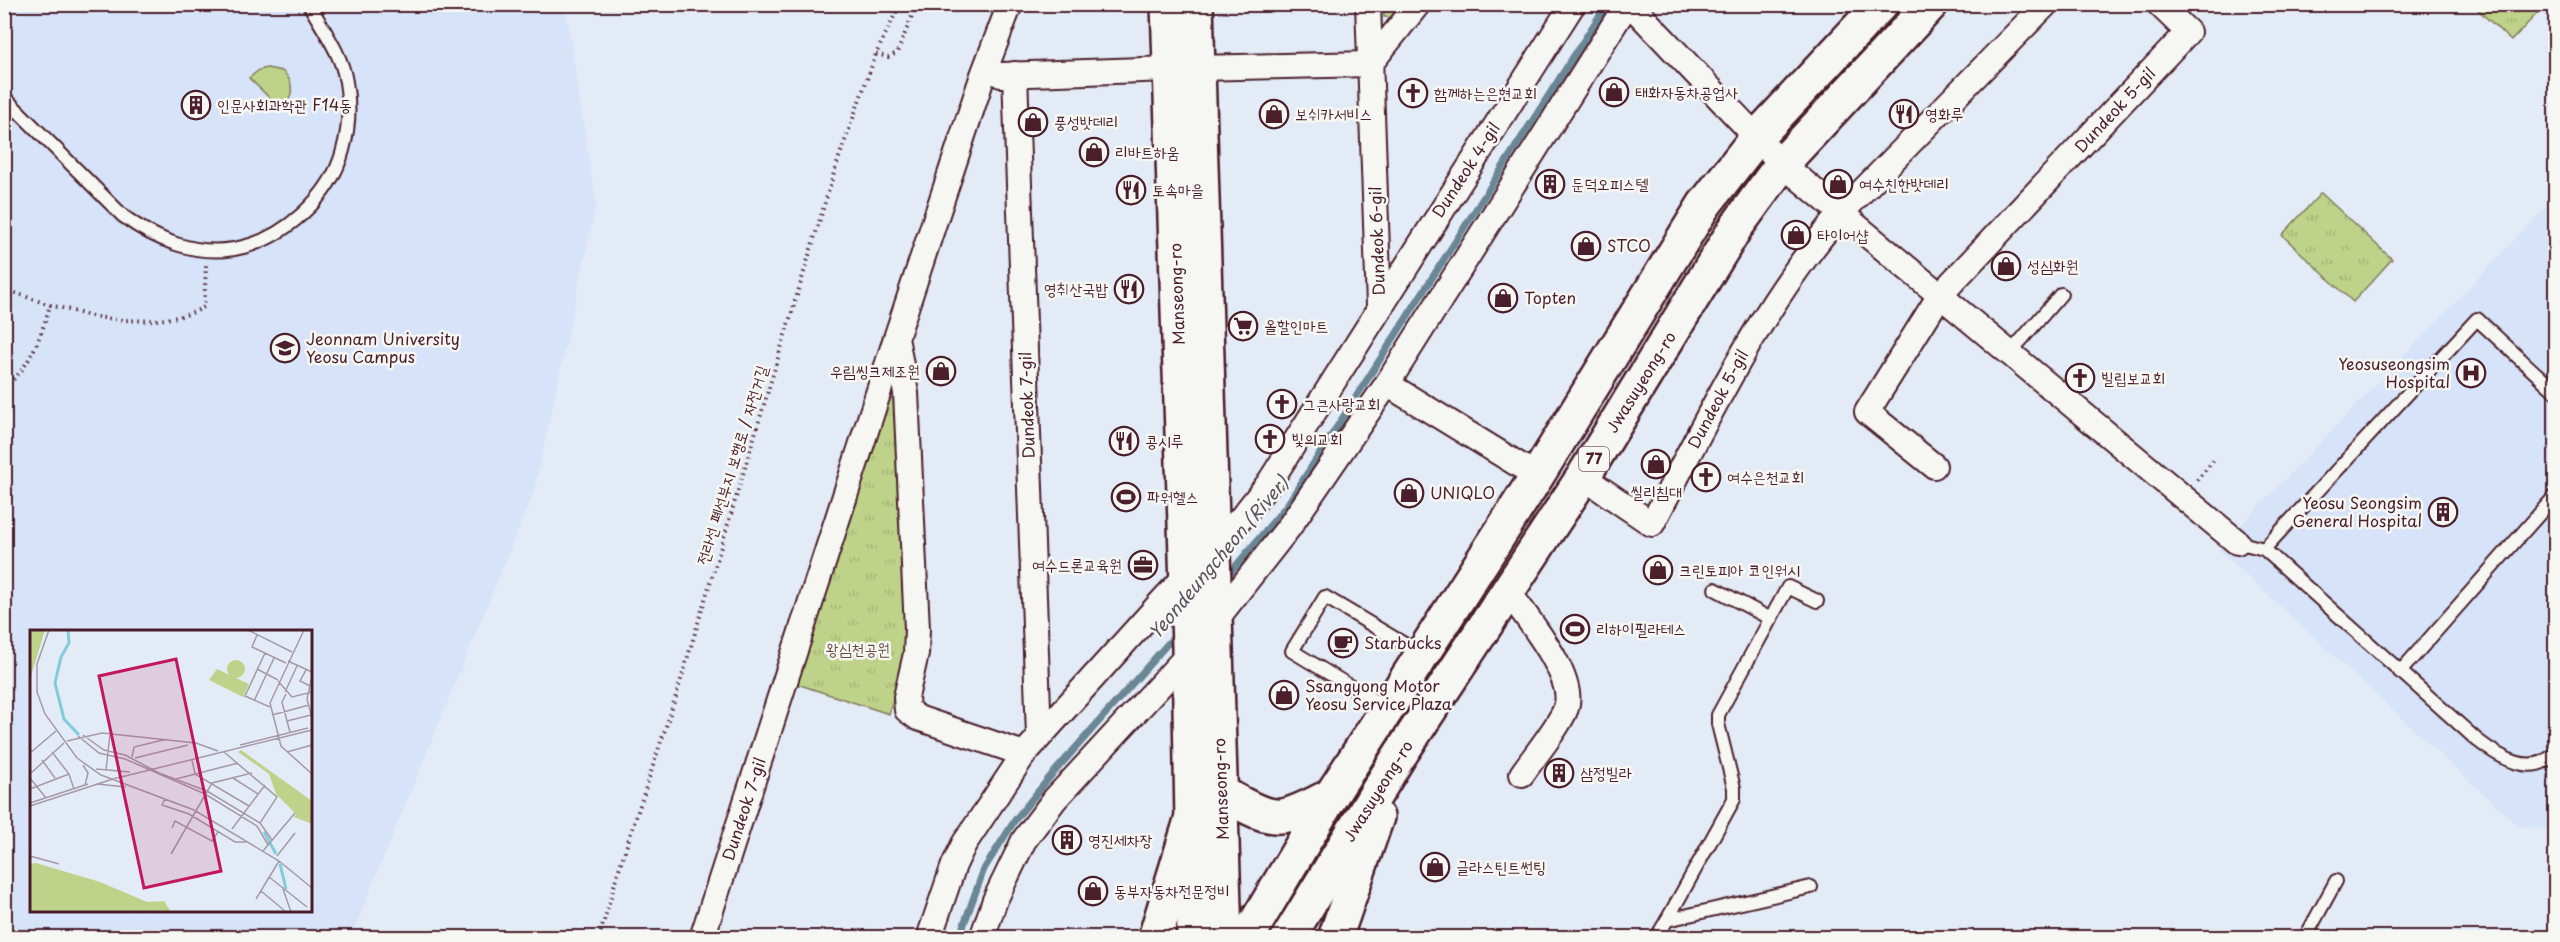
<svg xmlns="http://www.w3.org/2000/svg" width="2560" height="942" font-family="'Playpen Sans','Poor Story',sans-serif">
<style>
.built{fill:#d6e3f8;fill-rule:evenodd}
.green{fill:#bed389;stroke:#84795a;stroke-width:1.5}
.park{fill:url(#park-tufts);stroke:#84795a;stroke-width:1.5}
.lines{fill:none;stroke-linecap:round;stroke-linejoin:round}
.stream{stroke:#6a8796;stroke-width:7}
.lane-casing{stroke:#4a1f2b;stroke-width:16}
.street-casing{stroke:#4a1f2b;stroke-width:28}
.secondary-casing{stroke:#4a1f2b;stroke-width:38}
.primary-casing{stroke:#4a1f2b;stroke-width:38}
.path{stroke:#4a1f2b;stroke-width:4;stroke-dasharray:1.5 4.5;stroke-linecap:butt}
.lane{stroke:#f6f6f2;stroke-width:12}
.street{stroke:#f6f6f2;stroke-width:24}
.secondary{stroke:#f6f6f2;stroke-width:33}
.primary{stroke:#f6f6f2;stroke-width:33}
.labels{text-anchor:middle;stroke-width:5;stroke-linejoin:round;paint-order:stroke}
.shield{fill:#f6f6f2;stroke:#7e6067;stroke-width:1.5}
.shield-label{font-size:15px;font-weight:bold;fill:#4a1f2b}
.poi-label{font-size:16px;fill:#4a1f2b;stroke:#f6f6f2;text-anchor:start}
.street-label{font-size:16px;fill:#4a1f2b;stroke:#f6f6f2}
.park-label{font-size:16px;fill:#674c42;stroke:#f6f6f2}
.water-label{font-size:18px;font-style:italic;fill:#5a5360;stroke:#f6f6f2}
.inset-river{fill:none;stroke:#7fccdd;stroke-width:3}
.inset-road{fill:none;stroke:#a699a5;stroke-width:1.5}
.view{fill:#c2185b;fill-opacity:0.15;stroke:#c2185b;stroke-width:3}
.inset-edge{fill:none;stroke:#4a1f2b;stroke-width:3}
</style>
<defs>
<pattern id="park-tufts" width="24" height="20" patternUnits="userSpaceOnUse" patternTransform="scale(1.5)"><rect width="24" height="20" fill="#bed389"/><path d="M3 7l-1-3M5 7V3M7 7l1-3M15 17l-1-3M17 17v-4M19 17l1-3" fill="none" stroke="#a5b576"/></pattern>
</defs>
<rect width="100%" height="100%" fill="#e3ebf6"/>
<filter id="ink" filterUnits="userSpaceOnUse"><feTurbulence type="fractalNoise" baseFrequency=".0167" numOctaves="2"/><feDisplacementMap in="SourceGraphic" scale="12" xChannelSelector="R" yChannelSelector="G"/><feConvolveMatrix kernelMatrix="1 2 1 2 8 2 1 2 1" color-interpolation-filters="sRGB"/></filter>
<g filter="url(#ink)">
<g class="built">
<path d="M5,5h560l31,200 -62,286 -183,446 -346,1zM32,632h278v278h-278z"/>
<polygon points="2555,198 2555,830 2518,826 2218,549"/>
</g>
<path class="green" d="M267,68l15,3c14,11 11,27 0,39l-33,-32 10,-8z"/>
<g class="park">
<polygon points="1383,5 1407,5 1396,18 1384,17"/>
<polygon points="2473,5 2545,5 2511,41"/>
<polygon points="2321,193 2392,259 2353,302 2282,235"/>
<polygon points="886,397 897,400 907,649 889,714 797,684"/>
</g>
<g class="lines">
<g class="stream">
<polyline points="1224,580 1287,505 1607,4"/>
<polyline points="959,938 984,869 1015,820 1049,778 1177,633"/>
</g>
<g class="lane-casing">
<g id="lane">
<path d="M4,97l119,119c31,23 71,40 111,33 48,-8 97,-52 109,-99 6,-22 7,-46 3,-68 -4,-28 -24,-54 -37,-78"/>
<polyline points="2010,353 2061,294"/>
<path d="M2237,542l27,7 213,191c22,17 56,39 79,12"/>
<polyline points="2264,549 2477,319 2556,392"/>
<polyline points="1715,589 1771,619"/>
<polyline points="2400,672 2556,495"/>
<polyline points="1386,708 1292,651 1325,597 1421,654"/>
<polyline points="1667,920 1734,799 1734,788 1718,724 1718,715 1788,587 1817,601"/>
<polyline points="1656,938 1667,920 1811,887"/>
<polyline points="2305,938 2336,881"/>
</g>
</g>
<g class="street-casing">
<g id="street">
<polyline points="1368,4 1379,305"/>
<polyline points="1630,4 1782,164 2237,542"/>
<polyline points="1198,68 1370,64 1418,4"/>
<polyline points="1015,74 1039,736"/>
<polyline points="1001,75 1170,69"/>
<polyline points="897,343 906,393 917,629 916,654 906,697 907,710 918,718 1024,754"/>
<polyline points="1387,384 1537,476"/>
<polyline points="1934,466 1867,412 1940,295 2188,32 2159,4"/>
<path d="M1583,477l69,47c57,-108 109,-219 189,-311l205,-209"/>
<path d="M1508,591c17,25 69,86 58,117 -6,17 -33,50 -44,66"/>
<polyline points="702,938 896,338 983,75 1010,4"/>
<polyline points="929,938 954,865 964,844 1024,754 1164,599 1243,516 1269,483 1573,4"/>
<polyline points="982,938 995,900 1024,840 1055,799 1189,654 1289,527 1387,384 1627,4"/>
</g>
</g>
<g class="secondary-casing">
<g id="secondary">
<polyline points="1168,4 1189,647 1194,938"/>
<polyline points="1196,4 1225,938"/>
<path d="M1221,793c19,9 44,28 66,22 15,-4 30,-13 44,-19"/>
</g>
</g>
<g class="primary-casing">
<g id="primary">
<polyline points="1155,938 1192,817"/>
<polyline points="1247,938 1331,796 1537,476 1704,205 1757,137 1881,4"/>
<polyline points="1288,938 1398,758 1583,477 1736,227 1782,164 1931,4"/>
<polyline points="1335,938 1377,817"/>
</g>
</g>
<g class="path">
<polyline points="876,54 888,57 897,53 917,4"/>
<polyline points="4,289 50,305"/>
<path d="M4,387c26,-17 38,-54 46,-82 18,4 36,11 54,13 31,4 73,5 100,-11l2,-42"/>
<polyline points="2197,480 2214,460"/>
<polyline points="599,938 618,872 676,696 836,166 876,54 900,4"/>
</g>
<use href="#lane" class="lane"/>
<use href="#street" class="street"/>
<use href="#secondary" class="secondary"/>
<use href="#primary" class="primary"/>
</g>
</g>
<defs>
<g id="shop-ring" transform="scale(1.5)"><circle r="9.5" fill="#f6f6f2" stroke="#4a1f2b" stroke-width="1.5"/><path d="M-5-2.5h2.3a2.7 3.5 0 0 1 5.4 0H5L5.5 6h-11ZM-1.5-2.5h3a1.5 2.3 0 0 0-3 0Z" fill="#4a1f2b"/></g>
<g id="church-ring" transform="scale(1.5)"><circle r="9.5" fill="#f6f6f2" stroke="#4a1f2b" stroke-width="1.5"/><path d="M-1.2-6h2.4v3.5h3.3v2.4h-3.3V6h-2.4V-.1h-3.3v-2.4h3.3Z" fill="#4a1f2b"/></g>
<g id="building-ring" transform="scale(1.5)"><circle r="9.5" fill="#f6f6f2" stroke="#4a1f2b" stroke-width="1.5"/><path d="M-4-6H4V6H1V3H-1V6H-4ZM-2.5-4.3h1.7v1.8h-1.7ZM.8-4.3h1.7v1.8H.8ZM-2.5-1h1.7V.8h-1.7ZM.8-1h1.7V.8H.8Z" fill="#4a1f2b"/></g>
<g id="restaurant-ring" transform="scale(1.5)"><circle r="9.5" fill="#f6f6f2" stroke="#4a1f2b" stroke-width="1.5"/><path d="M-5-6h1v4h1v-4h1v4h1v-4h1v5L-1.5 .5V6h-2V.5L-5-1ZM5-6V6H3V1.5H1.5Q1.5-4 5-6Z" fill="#4a1f2b"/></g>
<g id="supermarket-ring" transform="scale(1.5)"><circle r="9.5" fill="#f6f6f2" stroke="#4a1f2b" stroke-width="1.5"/><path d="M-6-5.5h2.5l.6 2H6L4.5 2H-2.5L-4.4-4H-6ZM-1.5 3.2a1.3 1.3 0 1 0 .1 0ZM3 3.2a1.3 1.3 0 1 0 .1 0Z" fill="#4a1f2b"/></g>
<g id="university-ring" transform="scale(1.5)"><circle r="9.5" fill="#f6f6f2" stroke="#4a1f2b" stroke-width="1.5"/><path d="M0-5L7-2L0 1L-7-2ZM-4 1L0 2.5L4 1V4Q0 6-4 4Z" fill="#4a1f2b"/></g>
<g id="hospital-ring" transform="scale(1.5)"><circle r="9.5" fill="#f6f6f2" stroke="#4a1f2b" stroke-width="1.5"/><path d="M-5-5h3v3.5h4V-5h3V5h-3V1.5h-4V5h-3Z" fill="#4a1f2b"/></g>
<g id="stadium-ring" transform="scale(1.5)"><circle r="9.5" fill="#f6f6f2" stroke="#4a1f2b" stroke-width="1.5"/><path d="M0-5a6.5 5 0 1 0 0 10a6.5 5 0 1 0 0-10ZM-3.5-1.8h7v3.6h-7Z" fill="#4a1f2b"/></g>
<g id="office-ring" transform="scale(1.5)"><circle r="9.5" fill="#f6f6f2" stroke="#4a1f2b" stroke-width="1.5"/><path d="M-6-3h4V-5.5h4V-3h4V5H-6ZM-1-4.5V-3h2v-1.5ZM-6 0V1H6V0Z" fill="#4a1f2b"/></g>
<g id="cafe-ring" transform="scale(1.5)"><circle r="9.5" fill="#f6f6f2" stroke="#4a1f2b" stroke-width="1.5"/><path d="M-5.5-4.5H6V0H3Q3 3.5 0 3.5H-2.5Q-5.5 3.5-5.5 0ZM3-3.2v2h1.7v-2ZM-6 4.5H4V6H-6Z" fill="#4a1f2b"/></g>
</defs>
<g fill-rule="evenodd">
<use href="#shop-ring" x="1614" y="92"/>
<use href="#church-ring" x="1413" y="93"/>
<use href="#building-ring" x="196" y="105"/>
<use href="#shop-ring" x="1274" y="114"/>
<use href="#restaurant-ring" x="1904" y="114"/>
<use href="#shop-ring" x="1033" y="122"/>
<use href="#shop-ring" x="1094" y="152"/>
<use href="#building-ring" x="1550" y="184"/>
<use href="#shop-ring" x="1838" y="184"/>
<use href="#restaurant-ring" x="1131" y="190"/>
<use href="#shop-ring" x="1796" y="235"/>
<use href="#shop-ring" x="1586" y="246"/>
<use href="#shop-ring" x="2006" y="266"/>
<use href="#restaurant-ring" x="1129" y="289"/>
<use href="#shop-ring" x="1503" y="298"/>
<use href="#supermarket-ring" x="1243" y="326"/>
<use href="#university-ring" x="285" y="348"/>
<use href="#shop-ring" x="941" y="371"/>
<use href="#hospital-ring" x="2471" y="373"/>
<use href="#church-ring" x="2080" y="378"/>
<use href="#church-ring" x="1282" y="404"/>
<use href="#church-ring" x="1270" y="439"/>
<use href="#restaurant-ring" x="1124" y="441"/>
<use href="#shop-ring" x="1656" y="464"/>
<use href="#church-ring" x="1706" y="477"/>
<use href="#shop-ring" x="1409" y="493"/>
<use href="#stadium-ring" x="1126" y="497"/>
<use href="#building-ring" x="2443" y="512"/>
<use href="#office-ring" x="1143" y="565"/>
<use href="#shop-ring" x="1658" y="570"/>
<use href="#stadium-ring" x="1575" y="629"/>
<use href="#cafe-ring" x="1343" y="643"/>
<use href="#shop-ring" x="1284" y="695"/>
<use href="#building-ring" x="1559" y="773"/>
<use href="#building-ring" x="1067" y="840"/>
<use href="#shop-ring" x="1435" y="867"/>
<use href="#shop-ring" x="1093" y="891"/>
</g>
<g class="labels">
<rect class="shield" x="1579" y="447" width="30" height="24" rx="4.5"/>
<g class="shield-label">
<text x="1594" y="464">77</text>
</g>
<g class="poi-label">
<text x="1635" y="98">태화자동차공업사</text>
<text x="1434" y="99">함께하는은현교회</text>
<text x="217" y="111">인문사회과학관 F14동</text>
<text x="1295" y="120">보쉬카서비스</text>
<text x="1925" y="120">영화루</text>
<text x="1054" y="128">풍성밧데리</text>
<text x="1115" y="158">리바트하움</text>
<text x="1571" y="190">둔덕오피스텔</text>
<text x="1859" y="190">여수친한밧데리</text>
<text x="1152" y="196">토속마을</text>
<text x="1817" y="241">타이어샵</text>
<text x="1607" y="252">STCO</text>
<text x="2027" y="272">성심화원</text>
<text x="1108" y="295" text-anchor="end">영취산국밥</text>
<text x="1524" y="304">Topten</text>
<text x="1264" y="332">올할인마트</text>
<text x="306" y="345">Jeonnam University<tspan x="306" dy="18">Yeosu Campus</tspan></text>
<text x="2450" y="370" text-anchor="end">Yeosuseongsim<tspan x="2450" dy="18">Hospital</tspan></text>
<text x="920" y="377" text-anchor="end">우림씽크제조원</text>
<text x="2101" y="384">빌립보교회</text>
<text x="1303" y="410">그큰사랑교회</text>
<text x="1291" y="445">빛의교회</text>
<text x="1145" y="447">콩시루</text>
<text x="1727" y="483">여수은천교회</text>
<text x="1656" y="498" text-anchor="middle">씰리침대</text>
<text x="1430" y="499">UNIQLO</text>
<text x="1147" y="503">파워헬스</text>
<text x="2422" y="509" text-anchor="end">Yeosu Seongsim<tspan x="2422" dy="18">General Hospital</tspan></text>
<text x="1122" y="571" text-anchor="end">여수드론교육원</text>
<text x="1679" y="576">크린토피아 코인워시</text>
<text x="1596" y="635">리하이필라테스</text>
<text x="1364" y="649">Starbucks</text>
<text x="1305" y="692">Ssangyong Motor<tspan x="1305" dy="18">Yeosu Service Plaza</tspan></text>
<text x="1580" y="779">삼정빌라</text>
<text x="1088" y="846">영진세차장</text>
<text x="1456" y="873">글라스틴트썬팅</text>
<text x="1114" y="897">동부자동차전문정비</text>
</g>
<g class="street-label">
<text transform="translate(2115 110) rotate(-47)" y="6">Dundeok 5-gil</text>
<text transform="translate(1466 170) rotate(-57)" y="6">Dundeok 4-gil</text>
<text transform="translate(1377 241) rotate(-92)" y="6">Dundeok 6-gil</text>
<text transform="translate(1177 294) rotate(-92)" y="6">Manseong-ro</text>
<text transform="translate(1641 382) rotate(-58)" y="6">Jwasuyeong-ro</text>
<text transform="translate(1718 399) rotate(-62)" y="6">Dundeok 5-gil</text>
<text transform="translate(1027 405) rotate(-92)" y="6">Dundeok 7-gil</text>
<text transform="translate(732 465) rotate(-73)" y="6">전라선 폐선부지 보행로 / 자전거길</text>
<text transform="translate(1221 789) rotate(-92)" y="6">Manseong-ro</text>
<text transform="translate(1378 791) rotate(-58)" y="6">Jwasuyeong-ro</text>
<text transform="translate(744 809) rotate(-72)" y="6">Dundeok 7-gil</text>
</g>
<g class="park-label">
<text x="858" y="655">왕심천공원</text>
</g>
<g class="water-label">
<text transform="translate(1219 558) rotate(-50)" y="6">Yeondeungcheon (River)</text>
</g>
</g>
<g transform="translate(30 630)">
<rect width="282" height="282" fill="#e3ebf6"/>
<path d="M197 39a9 9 0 1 1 18 0a9 9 0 1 1-18 0Z" fill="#bed389"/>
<path d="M0,0h15l-15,49zM6,233l64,19 47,20 17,-1 7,11h-141v-48z" fill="#bed389"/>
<path d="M187,39l32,15 -6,13 -34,-17zM211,120l71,51v23l-18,-7 2,-3 -20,-20 -7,-20 -31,-22z" fill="#bed389"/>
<path class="inset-river" d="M38,0l1,13 -8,14 -6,26 9,36 15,16M234,202l12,22M250,234l6,25"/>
<path class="inset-road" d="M19,0l-12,34v28l8,22 32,44 24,17 93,35 85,51 33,27M218,0l44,22M274,0l-34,73 11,43 31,28M227,5l-5,12 34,16M235,23l-20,43 25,11M258,31l24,11M227,39l21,11M276,40l-6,11 10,5M282,46l-5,23 5,19M248,51l14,16 20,-5M255,62l12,-26M256,64l-4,8 8,30M224,71l20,-43M242,85l37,-10M257,91l24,-6M53,105l21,15 21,5 34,18 48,18 53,32M48,106l21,17 26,6 80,35 52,32 11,19M37,111l35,-8 94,10 22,8M210,115l68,-17M22,122l17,22 5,15M194,122l53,45 -17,26 12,17M257,122l25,-7M0,123l26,-22M102,127l2,-10 29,-7M105,128l53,-13M12,130l13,18M162,130l3,14 54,32M53,135l5,8 -3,12M66,139l34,3M76,140l4,-36M0,144l34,-31M0,148l16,20M203,148l25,16M146,149l62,-16M67,154l29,3M0,159l39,-15M135,169l-3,6 27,9 46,28h11M0,173l58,-19M0,176l83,-27 199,-49M142,198l3,-7 37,20 6,-9M202,199l33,-44M233,221l32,-38M141,224l41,-71 40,-10M0,226l29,8M247,226l18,-23M239,247l38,30M253,259l8,23M231,261l24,20M226,269l23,-38"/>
<path class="view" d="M146,29l45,212 -77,17 -45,-212z"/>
<rect width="282" height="282" class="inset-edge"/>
</g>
<rect width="2560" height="942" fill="none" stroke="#f6f6f2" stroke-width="24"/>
<rect x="12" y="12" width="2536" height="918" fill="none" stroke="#4a1f2b" stroke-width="2" filter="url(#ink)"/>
</svg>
